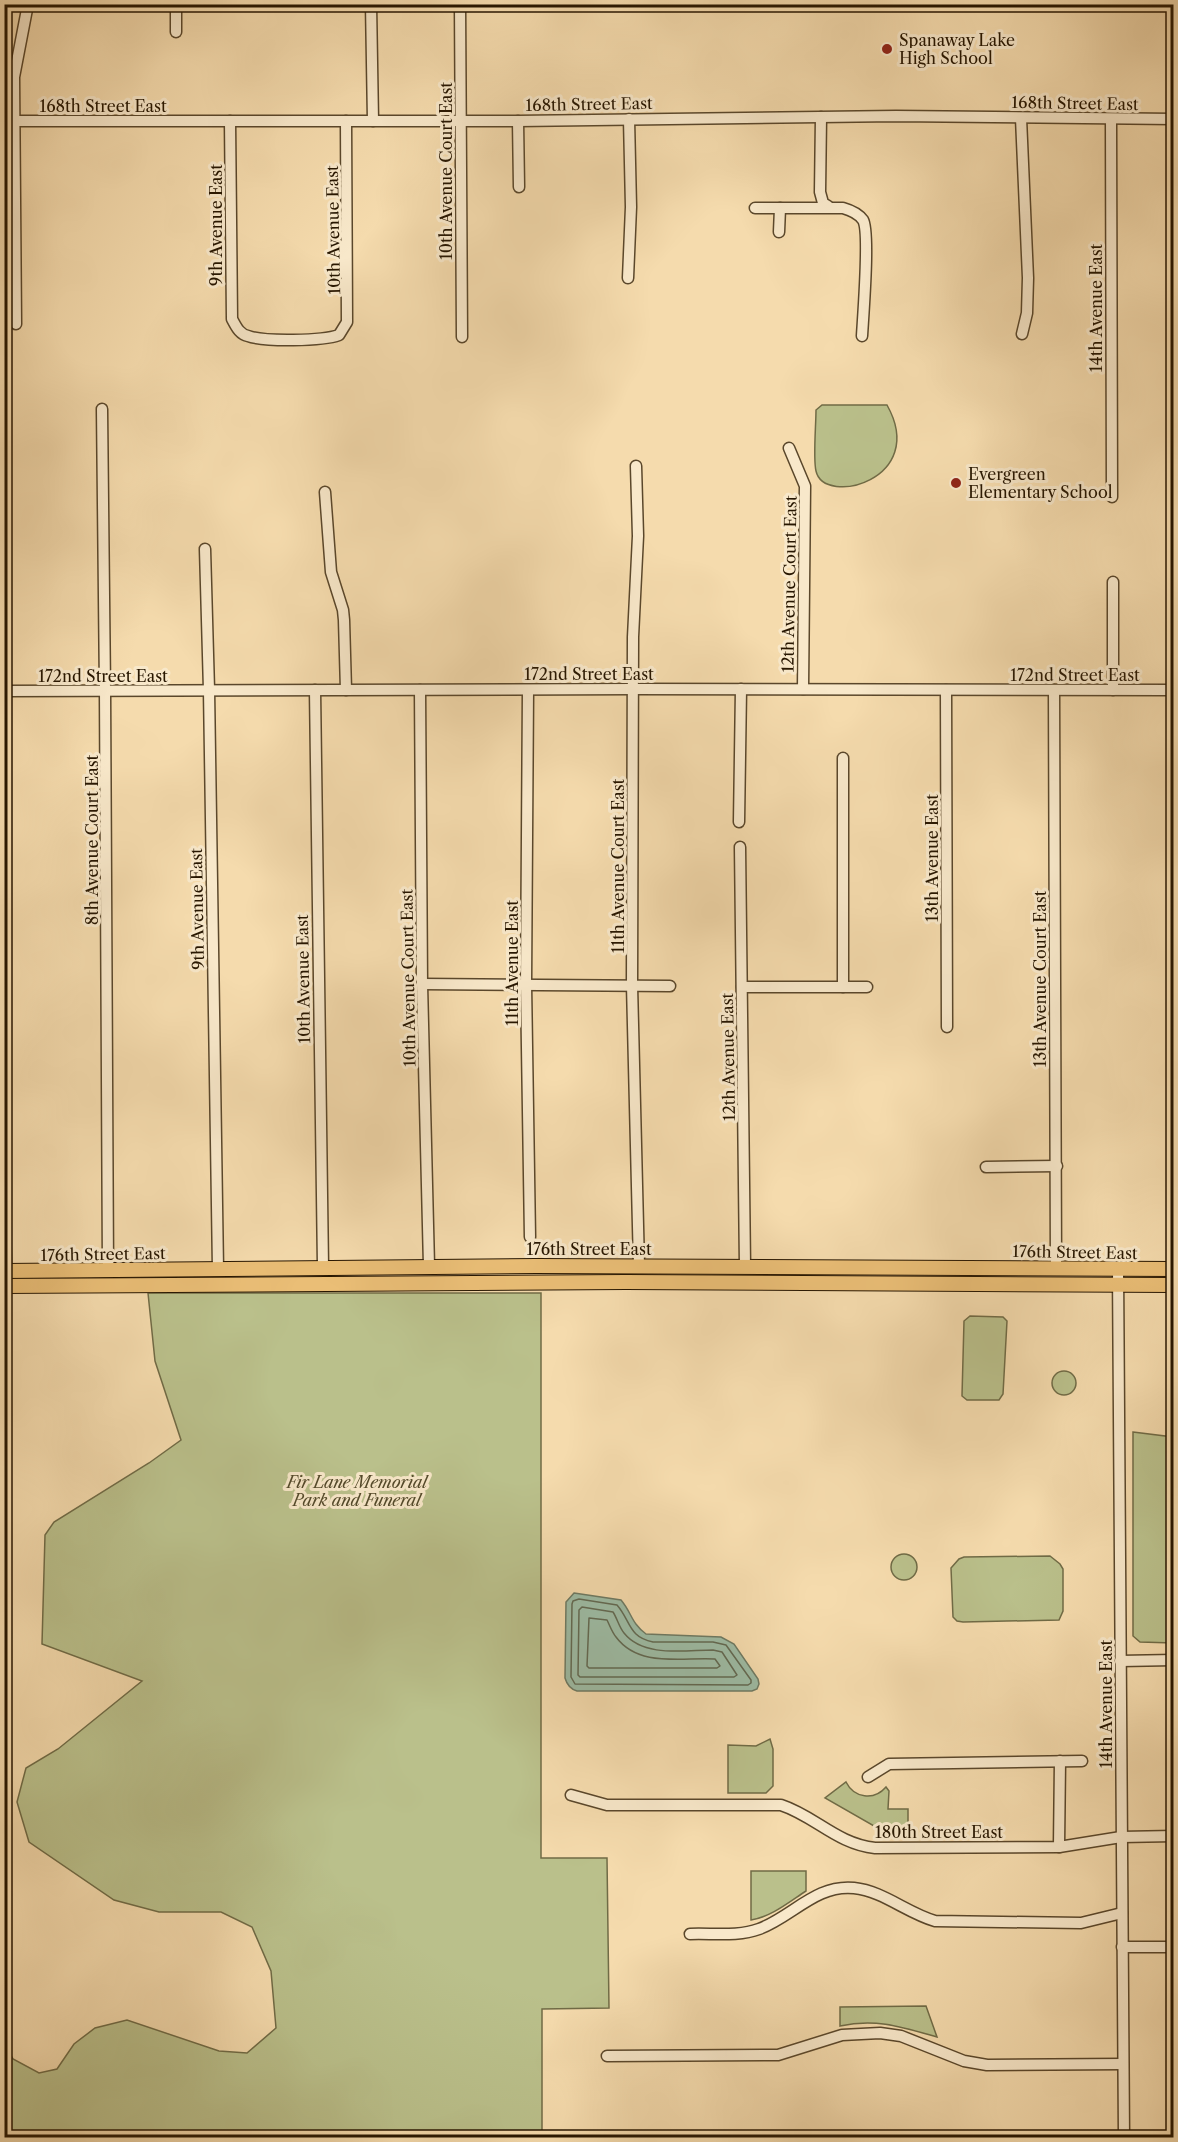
<svg xmlns="http://www.w3.org/2000/svg" width="1178" height="2142" font-family="'Libre Caslon Text',serif">
<style>
.green{fill:#bac08b;stroke:#706b46;stroke-width:1.5}
.water{fill:#9dbca5;stroke:#6e7a63;stroke-width:1.5}
.lines{fill:none;stroke-linecap:round;stroke-linejoin:round}
.shore{stroke:#626952;stroke-width:1.5}
.minor-casing{stroke:#5a472b;stroke-width:13}
.major-casing{stroke:#271600;stroke-width:16}
.minor{stroke:#f8e8ca;stroke-width:10}
.major{stroke:#eabe76;stroke-width:14}
.poi-dot{fill:#8f2418;stroke:#f8e8ca;stroke-width:2}
.labels{text-anchor:middle;stroke-width:6;stroke-linejoin:round;paint-order:stroke}
.poi-label{font-size:16px;fill:#271600;stroke:#f8e8ca;text-anchor:start}
.street-label{font-size:16px;fill:#271600;stroke:#f8e8ca}
.park-label{font-size:16px;font-style:italic;fill:#53492a;stroke:#f8e8ca}
</style>
<rect width="100%" height="100%" fill="#f5dbad"/>
<filter id="stains"><feTurbulence type="fractalNoise" baseFrequency=".00333" numOctaves="4"/><feColorMatrix values="0 0 0 0 .2 0 0 0 0 .09 0 0 0 0 .02 0 0 0 .5 -.17"/></filter>
<radialGradient id="worn" r=".72"><stop offset=".6" stop-color="#630" stop-opacity="0"/><stop offset="1" stop-color="#630" stop-opacity=".3"/></radialGradient>
<g class="green">
<path d="M822,405h65c42,75 -63,102 -71,66 -3,-12 0,-46 0,-61z"/>
<polygon points="148,1293 541,1293 541,1858 607,1858 609,2008 542,2009 542,2137 5,2137 5,2046 13,2059 39,2073 57,2069 74,2044 95,2028 127,2020 219,2051 247,2053 276,2028 271,1971 252,1927 221,1912 159,1912 114,1900 29,1842 17,1802 26,1768 58,1749 142,1681 42,1644 45,1535 54,1522 149,1463 181,1440 155,1361"/>
<polygon points="970,1316 1003,1317 1007,1321 1003,1394 999,1400 967,1400 962,1396 964,1321"/>
<circle cx="1064" cy="1383" r="12"/>
<polygon points="1133,1432 1173,1437 1173,1643 1140,1642 1133,1636"/>
<circle cx="904" cy="1567" r="13"/>
<polygon points="1050,1556 1060,1564 1063,1569 1063,1611 1059,1620 963,1622 957,1621 953,1617 951,1568 959,1559 964,1557"/>
<polygon points="770,1739 773,1749 773,1786 766,1793 728,1793 728,1745 756,1746"/>
<path d="M846,1782c8,16 28,19 40,5l3,4 -1,18h20v27l-20,-2 -63,-36z"/>
<path d="M751,1871h55v20c-17,11 -35,26 -55,29z"/>
<path d="M926,2006l11,31c-35,-10 -61,-19 -97,-11v-19z"/>
</g>
<path class="water" d="M574,1593l47,7c11,13 10,23 25,34l75,3 13,7 24,35 1,5 -2,5 -5,2h-175c-7,-2 -10,-6 -12,-13l1,-76z"/>
<g class="lines">
<g class="shore">
<path d="M579,1599l38,6c14,16 11,32 36,37h60l13,3 25,35v3l-3,2 -173,-1 -4,-7 1,-73 1,-3z"/>
<path d="M582,1607l31,5c4,6 6,15 11,21 20,25 61,17 89,17l9,2 15,23 -3,2h-154l-2,-2 1,-65z"/>
<path d="M589,1618l18,2c3,6 5,12 9,17 23,31 66,20 99,22l5,7 -3,2h-128l-2,-2z"/>
</g>
<g class="minor-casing">
<g id="minor">
<polyline points="176,4 176,32"/>
<polyline points="371,4 373,121"/>
<polyline points="460,4 462,337"/>
<polyline points="821,117 820,192 823,203 828,206"/>
<polyline points="1021,118 1028,278 1027,313 1022,334"/>
<polyline points="1111,119 1112,497"/>
<polyline points="4,121 518,121 896,116 1174,119"/>
<path d="M230,121l2,198c4,7 7,15 16,17 16,6 75,5 91,-1l8,-13 -1,-201"/>
<polyline points="518,121 519,187"/>
<path d="M755,208h88c7,2 15,5 20,12 7,12 0,97 -1,116"/>
<polyline points="779,232 780,208"/>
<polyline points="628,278 631,207 629,119"/>
<polyline points="16,324 14,77 28,4"/>
<polyline points="102,409 105,690 108,1272"/>
<polyline points="789,448 805,486 803,689"/>
<polyline points="636,466 638,536 633,637 632,985 639,1266"/>
<polyline points="325,492 331,572 343,610 344,620 346,690"/>
<polyline points="205,549 209,690 218,1269"/>
<polyline points="315,690 323,1267"/>
<polyline points="420,690 422,984 429,1266"/>
<polyline points="528,690 526,984 530,1237"/>
<polyline points="946,690 947,1027"/>
<polyline points="1054,690 1056,1268"/>
<polyline points="1113,690 1113,582"/>
<polyline points="4,691 634,689 1174,690"/>
<polyline points="739,822 741,689"/>
<polyline points="740,847 745,1267"/>
<polyline points="422,984 670,986"/>
<polyline points="742,987 867,987"/>
<polyline points="843,987 843,758"/>
<polyline points="986,1167 1057,1166"/>
<polyline points="4,1174 6,1271"/>
<polyline points="1118,1270 1124,2138"/>
<polyline points="1120,1661 1174,1660"/>
<polyline points="868,1777 889,1764 1082,1761"/>
<path d="M571,1795l36,10h174c34,11 56,39 94,43l184,-1 62,-10 53,-1"/>
<polyline points="1059,1847 1060,1761"/>
<path d="M690,1934c22,-1 48,3 69,-5 33,-12 57,-45 95,-41 29,3 53,25 81,33l146,2 41,-10"/>
<polyline points="1122,1947 1174,1947"/>
<polyline points="607,2056 778,2055 842,2035 880,2033 901,2036 964,2061 987,2065 1123,2064"/>
</g>
</g>
<g class="major-casing">
<g id="major">
<polyline points="4,1271 536,1266 1174,1269"/>
<polyline points="4,1286 626,1282 1174,1285"/>
</g>
</g>
<use href="#minor" class="minor"/>
<use href="#major" class="major"/>
</g>
<g class="poi-dot">
<circle cx="887" cy="49" r="6"/>
<circle cx="956" cy="483" r="6"/>
</g>
<g class="labels">
<g class="poi-label">
<text x="899" y="46">Spanaway Lake<tspan x="899" dy="18">High School</tspan></text>
<text x="968" y="480">Evergreen<tspan x="968" dy="18">Elementary School</tspan></text>
</g>
<g class="street-label">
<text transform="translate(1075 103) rotate(1)" y="6">168th Street East</text>
<text transform="translate(589 104) rotate(-1)" y="6">168th Street East</text>
<text x="103" y="112">168th Street East</text>
<text transform="translate(446 171) rotate(-90)" y="6">10th Avenue Court East</text>
<text transform="translate(216 225) rotate(-90)" y="6">9th Avenue East</text>
<text transform="translate(333 230) rotate(-91)" y="6">10th Avenue East</text>
<text transform="translate(1096 308) rotate(-90)" y="6">14th Avenue East</text>
<text transform="translate(789 584) rotate(-89)" y="6">12th Avenue Court East</text>
<text x="589" y="680">172nd Street East</text>
<text x="1075" y="681">172nd Street East</text>
<text x="103" y="682">172nd Street East</text>
<text transform="translate(92 840) rotate(-90)" y="6">8th Avenue Court East</text>
<text transform="translate(932 858) rotate(-90)" y="6">13th Avenue East</text>
<text transform="translate(618 866) rotate(-90)" y="6">11th Avenue Court East</text>
<text transform="translate(197 909) rotate(-91)" y="6">9th Avenue East</text>
<text transform="translate(512 963) rotate(-90)" y="6">11th Avenue East</text>
<text transform="translate(408 978) rotate(-91)" y="6">10th Avenue Court East</text>
<text transform="translate(303 979) rotate(-91)" y="6">10th Avenue East</text>
<text transform="translate(1040 979) rotate(-90)" y="6">13th Avenue Court East</text>
<text transform="translate(728 1057) rotate(-91)" y="6">12th Avenue East</text>
<text x="589" y="1255">176th Street East</text>
<text transform="translate(1075 1252) rotate(1)" y="6">176th Street East</text>
<text transform="translate(103 1254) rotate(-1)" y="6">176th Street East</text>
<text transform="translate(1106 1704) rotate(-90)" y="6">14th Avenue East</text>
<text x="939" y="1838">180th Street East</text>
</g>
<g class="park-label">
<text x="357" y="1488">Fir Lane Memorial<tspan x="357" dy="18">Park and Funeral</tspan></text>
</g>
</g>
<rect width="1178" height="2142" fill="none" stroke="#f5dbad" stroke-width="24"/>
<rect x="6" y="6" width="1166" height="2130" fill="none" stroke="#271600" stroke-width="3"/>
<rect x="12" y="12" width="1154" height="2118" fill="none" stroke="#271600" stroke-width="1.5"/>
<rect width="100%" height="100%" filter="url(#stains)"/>
<rect width="100%" height="100%" fill="url(#worn)"/>
</svg>
